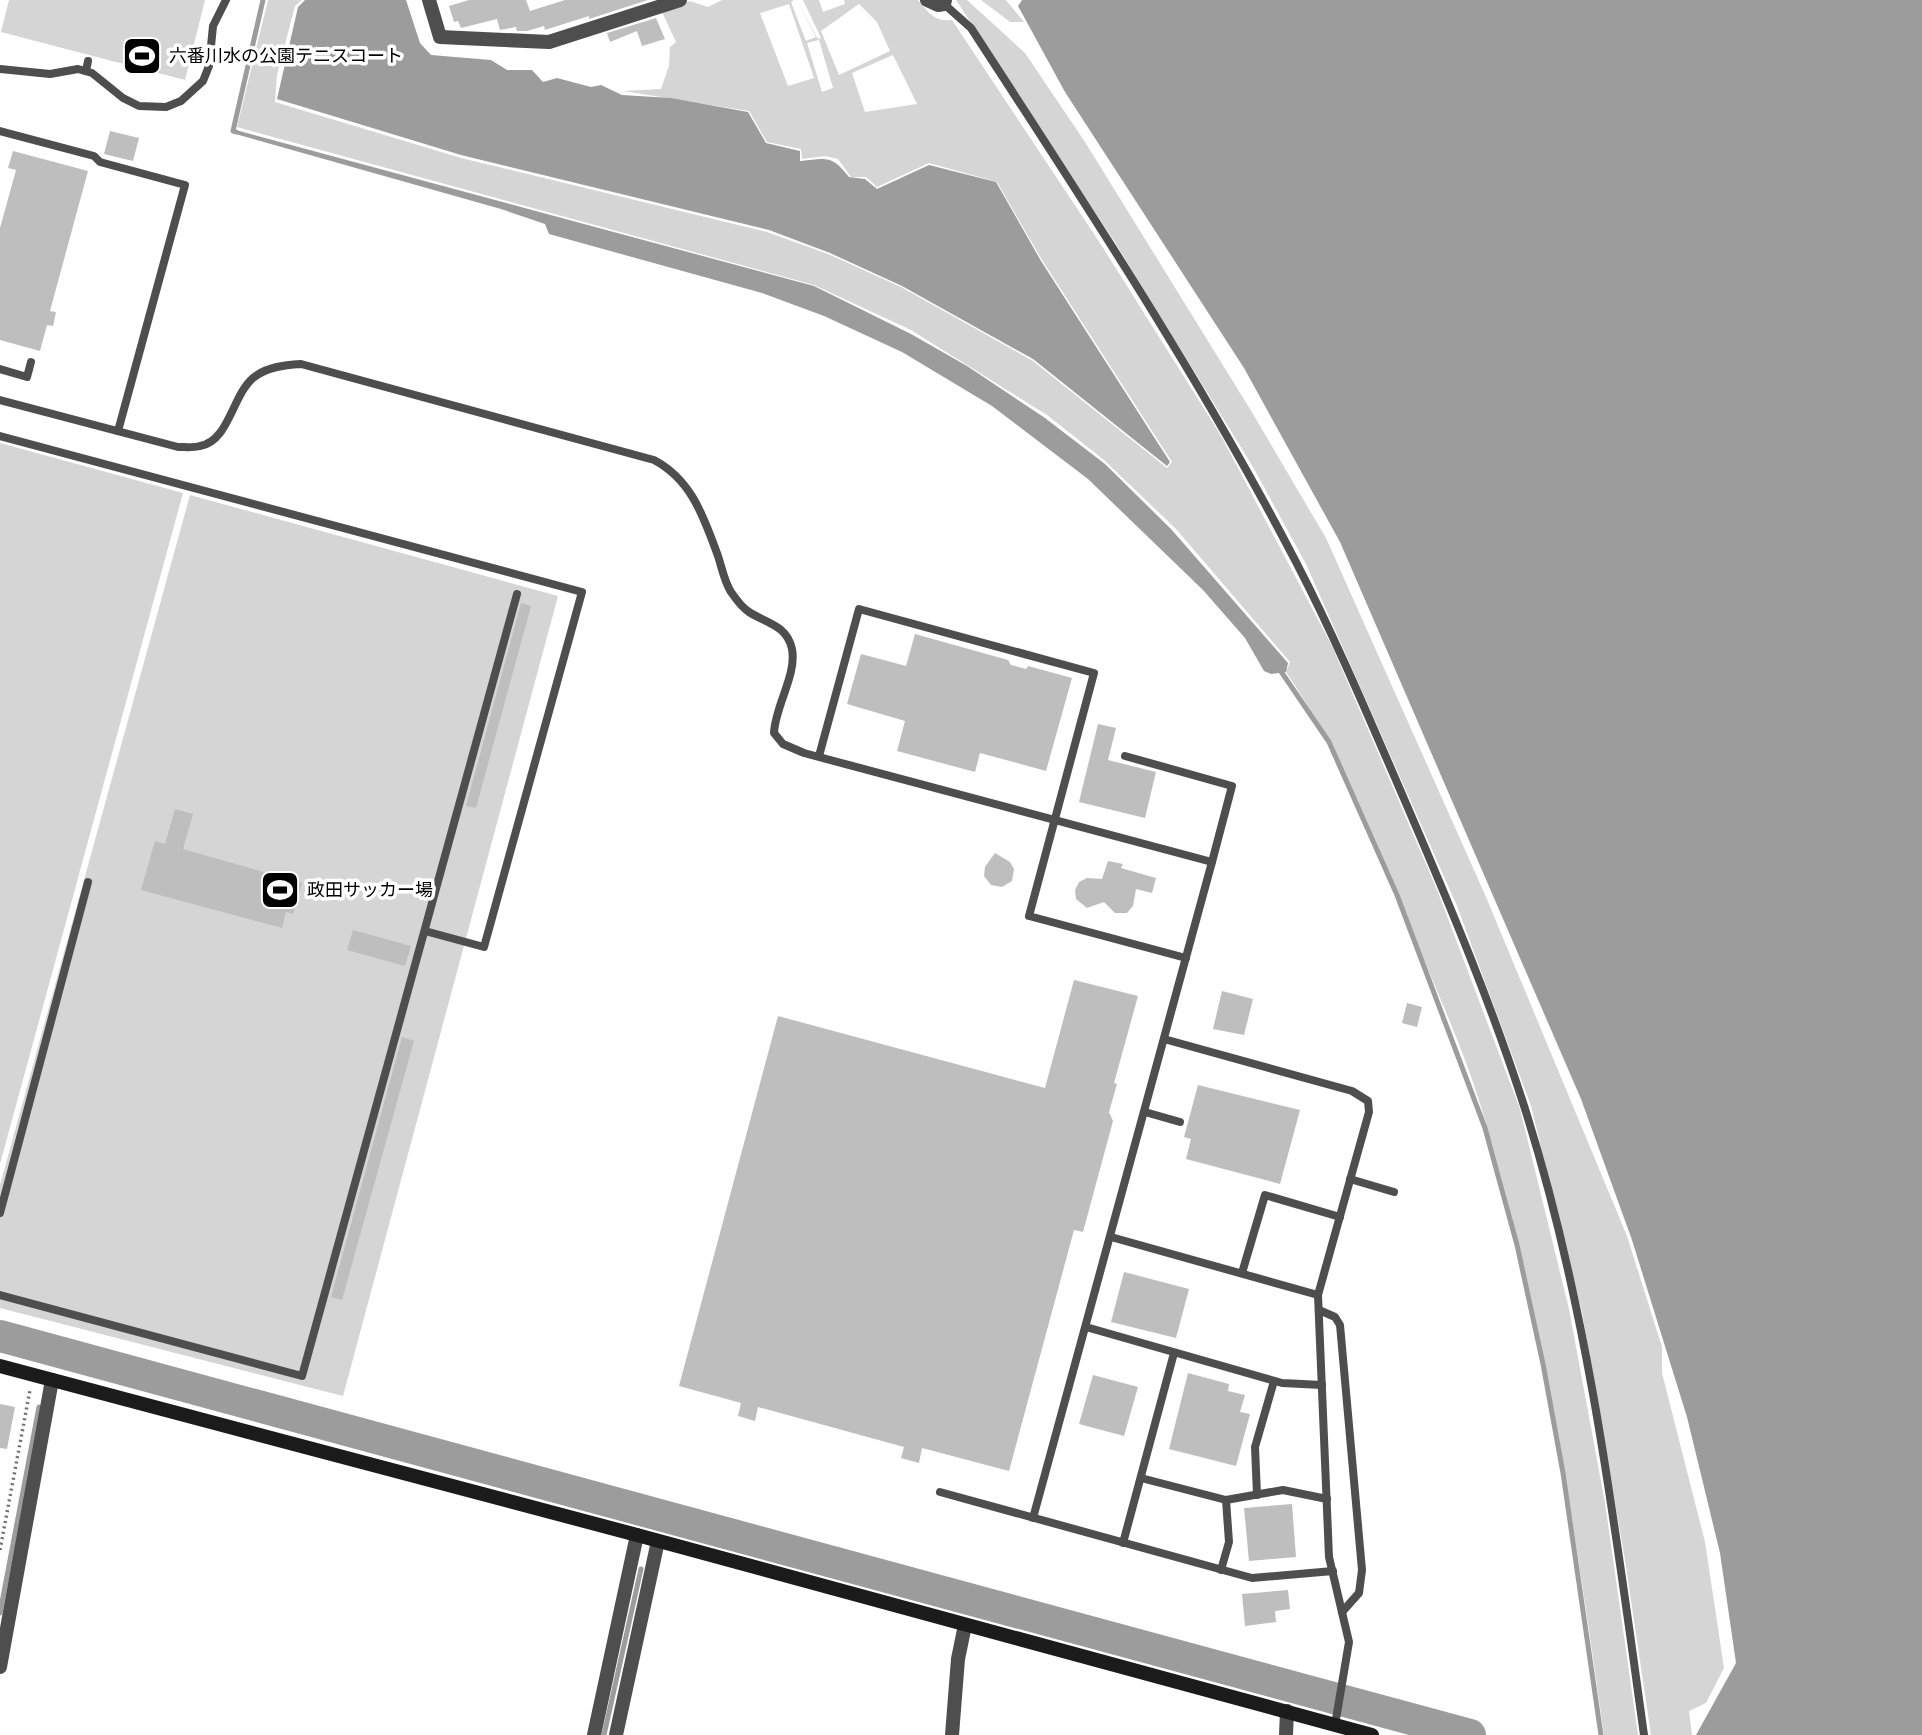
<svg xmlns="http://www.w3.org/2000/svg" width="1922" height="1735" font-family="'DM Sans','Noto Sans JP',sans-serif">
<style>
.green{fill:#d5d5d5;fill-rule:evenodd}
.water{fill:#9c9c9c}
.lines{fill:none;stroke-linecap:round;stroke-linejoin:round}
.stream{stroke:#9c9c9c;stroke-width:5}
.river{stroke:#9c9c9c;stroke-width:32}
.building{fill:#bebebe}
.path{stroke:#707070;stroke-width:3.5;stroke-dasharray:2 3.5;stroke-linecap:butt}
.lane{stroke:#4e4e4e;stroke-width:8}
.street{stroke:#4e4e4e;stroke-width:14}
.secondary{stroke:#1b1b1b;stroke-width:14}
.labels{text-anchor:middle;stroke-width:7;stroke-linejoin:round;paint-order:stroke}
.poi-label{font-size:18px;fill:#000;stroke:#fff;text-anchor:start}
</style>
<rect width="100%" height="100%" fill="#fff"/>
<g class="green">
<polygon points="9,0 205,0 185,80 1,32"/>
<path d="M268,0h34l-7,6 -18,69 -2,27 186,56 306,74 61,22 73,33 132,74 134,107 5,-6 -130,-202 -45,-78 -68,-19 -52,24 -11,-10h-15l-13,-18 -13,-3 -23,3 -1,-10 -34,-7 -18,-31 -126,-20 38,-2 8,-23 1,-19 6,-5 -14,-30 28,-11 18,6 14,-7h72l-3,2 15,39 10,-4 -20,-37 22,39 3,-1 -18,-38h16l4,12 22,-8 -1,-4h74c11,13 16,22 34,20l148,223 120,191 112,212 106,246 82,217 49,200 36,194 33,232h-34c-30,-211 -60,-423 -123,-628 -17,-57 -43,-112 -65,-167 -37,-92 -74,-186 -130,-268l4,-10 -114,-133 -72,-69 -57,-45 -136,-85 -97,-45 -577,-158zM789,4l25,74 -26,8 -28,-73zM859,4l18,18 13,29 -51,24 -18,-44zM819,40l14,48 -11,4 -15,-49zM893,55l24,49 -52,8 -13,-39z"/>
<polygon points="956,0 967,0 1025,53 1085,142 1250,409 1326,538 1486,897 1627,1236 1662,1347 1662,1373 1705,1542 1724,1668 1706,1703 1689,1711 1692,1735 1651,1735 1625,1560 1582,1312 1531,1106 1457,906 1306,564 1253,467 1116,244"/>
<polygon points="981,0 1006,0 1024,22 1010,22"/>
<polygon points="0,443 183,493 0,1164"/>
<polygon points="190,495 558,596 343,1396 0,1308 0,1185"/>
</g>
<g class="water">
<path d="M305,0h101l14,43 11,12 60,5 16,10h25l11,12 14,-4 34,9 10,-2 21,10 49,3 77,14 18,31 34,8v10c27,-3 32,-6 49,16l16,2 12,10 52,-24 67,17 45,79 129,201 -3,4 -134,-107 -131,-73 -72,-33 -61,-23 -308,-75 -184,-56 21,-92z"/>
<polygon points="1022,0 1922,0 1922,1735 1696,1735 1736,1663 1720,1553 1687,1417 1632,1240 1581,1099 1340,542 1244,368 1065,92 1018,6"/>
<polygon points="232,129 814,286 911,334 967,366 1045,418 1105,464 1171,529 1288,663 1286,672 1271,674 1264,671 1245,638 1203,590 1088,479 992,406 902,352 824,316 762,293 549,234 545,224 501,209 232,133"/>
</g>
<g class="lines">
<g class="stream">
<polyline points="236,132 233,131 263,0"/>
<polyline points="1280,670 1329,742 1397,895 1485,1128 1517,1245 1543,1364 1563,1473 1601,1735"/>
<polyline points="46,1359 48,1349"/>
<polyline points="651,1522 653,1513"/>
<polyline points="0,1613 39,1407"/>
<polyline points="1295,1695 1295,1688"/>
<polyline points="604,1735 641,1569"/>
</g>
<polyline class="river" points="0,1336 1470,1735"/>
</g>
<g class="building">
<polygon points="469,0 526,0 530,11 565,0 648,0 589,19 589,16 545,30 544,26 527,31 517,31 516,27 500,30 497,19 461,28 458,21 454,22 449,6"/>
<polygon points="656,18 665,39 642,46 637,31 610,42 607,33"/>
<polygon points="110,131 139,138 133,161 104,154"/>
<polygon points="13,151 88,171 50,311 56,312 53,326 47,325 40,351 0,340 0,228 16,170 8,168"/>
<polygon points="521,603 531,606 476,808 466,806"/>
<polygon points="915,634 1008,660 1011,665 1026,669 1028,666 1072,678 1046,771 980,753 975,772 897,751 905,721 847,704 861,654 906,666"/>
<polygon points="1098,724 1116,728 1108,760 1156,772 1145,818 1079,802"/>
<polygon points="175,809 193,814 183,849 302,883 293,914 286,912 282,928 141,890 155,841 165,844"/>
<polygon points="995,853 1010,862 1014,869 1012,881 1002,887 991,885 984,876 985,867"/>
<polygon points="1108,861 1123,864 1121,868 1156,878 1152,893 1136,889 1133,906 1127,913 1115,913 1104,902 1087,908 1076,899 1075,890 1079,882 1087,878 1102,879"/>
<polygon points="353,930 411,946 405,966 347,950"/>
<polygon points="1074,980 1138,996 1114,1083 1117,1084 1109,1112 1113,1121 1083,1232 1074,1230 1009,1471 922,1448 919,1463 901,1458 904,1447 758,1407 755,1421 738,1416 741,1403 679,1386 778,1016 1045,1088"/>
<polygon points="1222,991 1253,999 1244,1035 1213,1029"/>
<polygon points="1407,1003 1422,1007 1417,1027 1402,1023"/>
<polygon points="402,1037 414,1041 342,1300 331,1297"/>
<polygon points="1198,1085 1300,1110 1280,1184 1186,1159 1191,1139 1184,1137"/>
<polygon points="1124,1272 1189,1289 1176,1338 1111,1322"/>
<polygon points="1188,1373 1229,1384 1228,1391 1245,1395 1240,1412 1250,1414 1236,1466 1169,1449"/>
<polygon points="1093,1375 1138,1387 1124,1436 1079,1424"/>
<polygon points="0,1404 15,1407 7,1449 0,1448"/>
<polygon points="1292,1504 1296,1557 1249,1561 1244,1508"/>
<polygon points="1288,1590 1290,1609 1275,1611 1276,1622 1245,1626 1242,1594"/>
</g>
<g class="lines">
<polyline class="path" points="0,1550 30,1390"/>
<g class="lane">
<path d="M944,4l27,24c113,174 229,349 325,534 41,79 76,163 112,246 43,100 85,200 118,304 63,201 89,415 118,623"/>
<polyline points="0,69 50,74 78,69 92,73 123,98 139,106 166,107 181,101 203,81 209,66 213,26 226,0"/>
<polyline points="86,71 88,61"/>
<polyline points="0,131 94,156 100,162 185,185 118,431"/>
<polyline points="0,369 27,377 31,362"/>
<path d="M0,400l178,47c7,0 15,1 22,-1 29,-5 32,-50 53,-68 13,-11 32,-13 48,-14l353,96c38,20 50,58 64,96 4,12 6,25 13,36 5,7 10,15 18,20 17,11 38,13 43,37 5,26 -17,57 -18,84l9,11 21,9 408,109 -179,656"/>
<polyline points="0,436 582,592 484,947 425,931"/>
<polyline points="819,756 859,609 1094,673 1029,916 1186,958"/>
<polyline points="1125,756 1232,786 1212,862"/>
<polyline points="1164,1039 1352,1091 1368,1101 1369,1112 1318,1295 1329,1557 1349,1642 1335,1725"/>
<polyline points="1145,1112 1180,1122"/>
<polyline points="1350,1179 1394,1192"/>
<polyline points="0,1213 88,882"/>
<polyline points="1111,1237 1318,1295"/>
<polyline points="1242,1273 1265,1195 1340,1217"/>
<polyline points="0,1295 302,1376 517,594"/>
<polyline points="1319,1310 1335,1317 1340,1325 1362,1570 1359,1593 1342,1612"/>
<polyline points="1086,1327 1282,1383 1322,1385"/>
<polyline points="1141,1478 1226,1500 1283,1490 1327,1499"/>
<polyline points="940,1492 1252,1578 1333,1571"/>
<polyline points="1257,1495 1255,1447 1274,1381"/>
<polyline points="1123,1543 1174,1353"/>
<polyline points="1221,1570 1229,1542 1226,1500"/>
</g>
<g class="street">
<polyline points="429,0 440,37 549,42 680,0"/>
<polyline points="927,0 938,5 944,4 945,0"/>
<polyline points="0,1667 52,1380"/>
<polyline points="594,1735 637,1535"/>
<polyline points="616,1735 658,1541"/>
<polyline points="952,1735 958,1659 965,1625"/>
<polyline points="1286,1735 1287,1711"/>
</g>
<polyline class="secondary" points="0,1366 637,1535 1372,1735"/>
</g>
<defs>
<g id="stadium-square" transform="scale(2.0125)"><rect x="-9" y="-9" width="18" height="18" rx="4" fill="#000" stroke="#fff"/><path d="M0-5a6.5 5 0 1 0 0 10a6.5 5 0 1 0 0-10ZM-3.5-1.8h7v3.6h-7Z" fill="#fff"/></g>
</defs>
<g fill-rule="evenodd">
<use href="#stadium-square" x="142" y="56"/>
<use href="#stadium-square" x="280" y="890"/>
</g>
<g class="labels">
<g class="poi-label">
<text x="169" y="62">六番川水の公園テニスコート</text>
<text x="307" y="896">政田サッカー場</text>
</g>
</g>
</svg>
